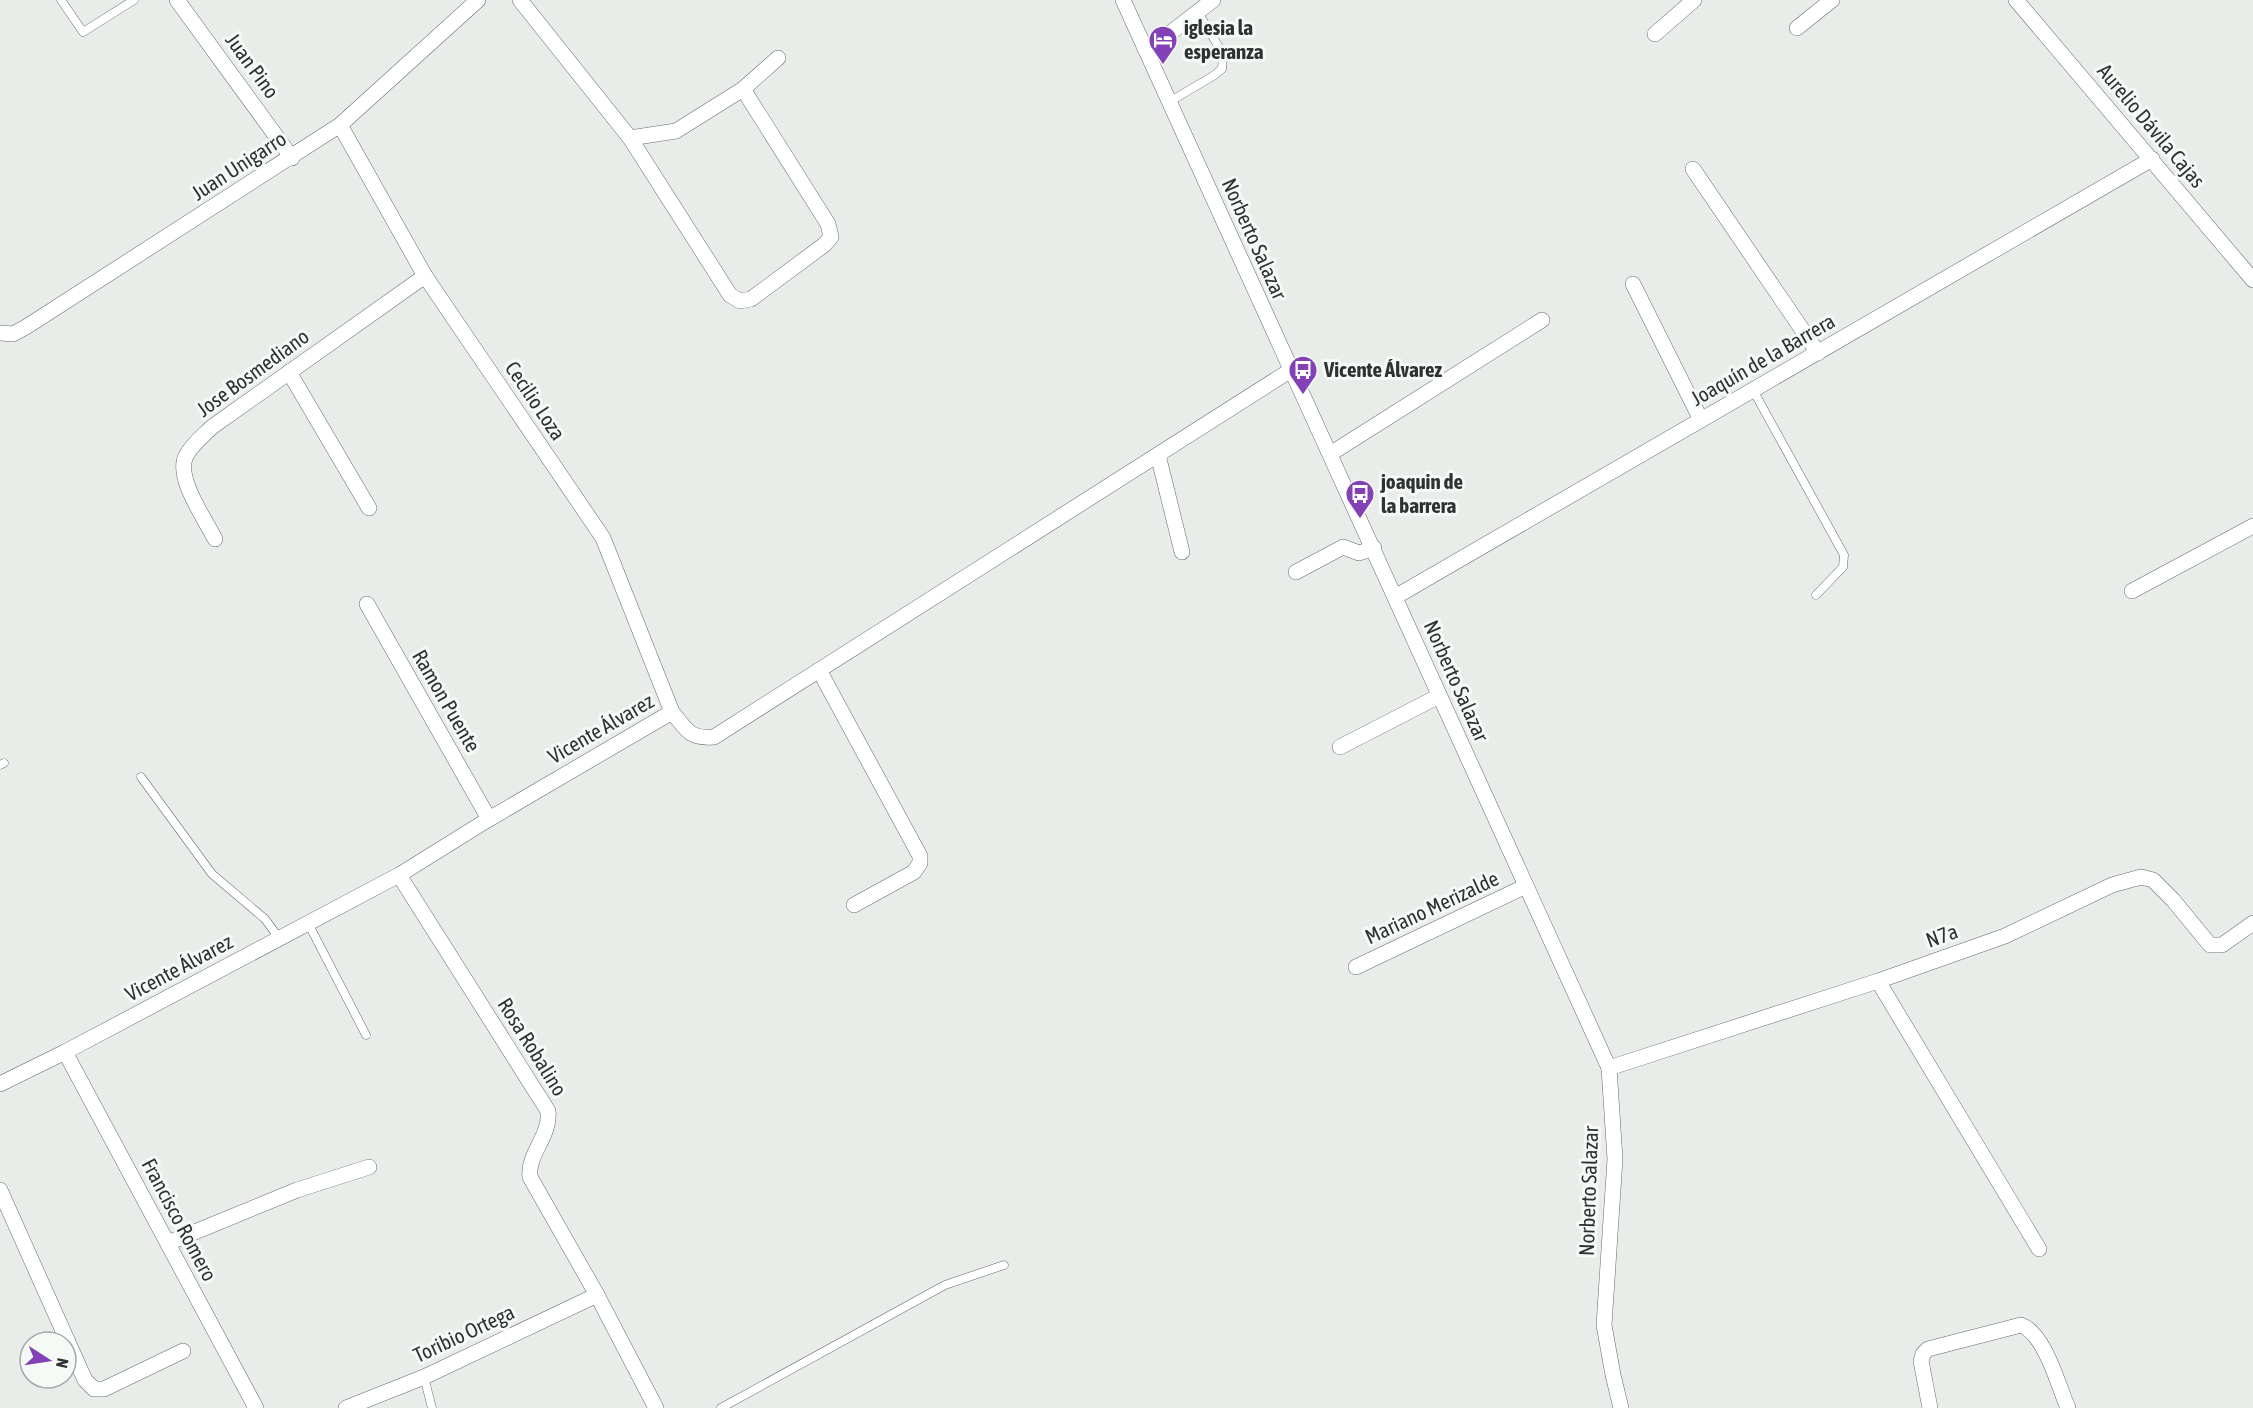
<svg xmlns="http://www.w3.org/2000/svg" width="2253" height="1408" font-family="'Asap Condensed',sans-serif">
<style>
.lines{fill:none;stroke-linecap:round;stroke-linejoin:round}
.lane-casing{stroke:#676b68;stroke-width:9}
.street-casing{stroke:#676b68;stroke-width:16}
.lane{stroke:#fff;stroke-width:8}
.street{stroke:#fff;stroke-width:15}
.labels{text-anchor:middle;stroke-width:6;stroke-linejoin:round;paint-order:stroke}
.poi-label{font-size:21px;font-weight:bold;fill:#303231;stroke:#f5faf7;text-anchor:start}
.street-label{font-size:21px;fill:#303231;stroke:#f5faf7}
</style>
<rect width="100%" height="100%" fill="#e8edea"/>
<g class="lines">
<g class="lane-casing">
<g id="lane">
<polyline points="61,0 83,32 134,0"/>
<polyline points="1169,102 1213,76 1222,69 1223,54 1198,12"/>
<polyline points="1753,390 1844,555 1843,567 1816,595"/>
<polyline points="0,765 4,763"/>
<polyline points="141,777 212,874 265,919 279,938"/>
<polyline points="308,923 366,1035"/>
<polyline points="424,1377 432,1408"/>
<polyline points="721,1408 945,1285 1004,1265"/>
</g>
</g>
<g class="street-casing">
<g id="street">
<polyline points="177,0 292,158"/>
<polyline points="520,0 630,138 730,295 740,301 751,299 824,245 831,237 828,224 743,89"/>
<polyline points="1123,0 1609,1068 1615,1159 1604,1325 1613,1375 1621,1408"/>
<polyline points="2016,0 2253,280"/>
<polyline points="1797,28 1832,0"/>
<polyline points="1655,34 1694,0"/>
<polyline points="1145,49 1160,41 1213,0"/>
<path d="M340,125l85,151 178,262 69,174c15,18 17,27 42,25l577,-367"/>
<polyline points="630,138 676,131 743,89 778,58"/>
<polyline points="1693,169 1818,353"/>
<polyline points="1633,284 1701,420"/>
<polyline points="0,333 13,334 26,327 340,125 478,0"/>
<polyline points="289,372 369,508"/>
<polyline points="1330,454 1542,320"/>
<polyline points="1158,455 1182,552"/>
<path d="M215,539c-10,-20 -40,-62 -29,-83 6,-12 17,-20 26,-29l213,-151"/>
<polyline points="1296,572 1343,547 1359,553 1374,548"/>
<polyline points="2132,591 2253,526"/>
<polyline points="1395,597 2152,159"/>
<polyline points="367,604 489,819"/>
<polyline points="819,670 920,856 920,863 914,872 854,905"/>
<polyline points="1340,747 1439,696"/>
<path d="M399,875l149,236c3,25 -21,43 -18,66l67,118 59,113"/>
<polyline points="1356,967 1526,886"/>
<polyline points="1878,981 2039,1249"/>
<polyline points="65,1052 256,1408"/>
<polyline points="1609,1068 1878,981 2005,936 2112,885 2141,877 2153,880 2173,900 2210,945 2222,945 2253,923"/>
<polyline points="0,1084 65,1052 399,875 489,819 672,712"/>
<polyline points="0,1190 85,1380 94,1389 104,1389 183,1351"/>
<polyline points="168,1243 297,1190 369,1167"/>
<polyline points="346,1408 424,1377 597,1295"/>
<path d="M1930,1408l-9,-47 2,-7 5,-5 93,-24c24,9 37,60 47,83"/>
</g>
</g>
<use href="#lane" class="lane"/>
<use href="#street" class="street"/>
</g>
<defs>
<g id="hotel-pin" transform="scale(1.5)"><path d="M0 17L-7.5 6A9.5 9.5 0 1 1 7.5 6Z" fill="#8441b5" stroke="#f5faf7"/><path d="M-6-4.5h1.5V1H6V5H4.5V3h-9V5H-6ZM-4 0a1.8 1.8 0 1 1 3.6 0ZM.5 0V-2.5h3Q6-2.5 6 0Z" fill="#fff"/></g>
<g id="bus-pin" transform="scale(1.5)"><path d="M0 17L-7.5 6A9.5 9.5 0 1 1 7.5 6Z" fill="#8441b5" stroke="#f5faf7"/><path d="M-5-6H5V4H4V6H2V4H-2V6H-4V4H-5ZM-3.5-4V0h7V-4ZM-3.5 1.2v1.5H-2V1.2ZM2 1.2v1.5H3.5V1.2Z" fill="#fff"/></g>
</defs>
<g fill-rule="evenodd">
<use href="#hotel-pin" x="1163" y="40"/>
<use href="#bus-pin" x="1303" y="370"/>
<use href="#bus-pin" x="1360" y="494"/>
</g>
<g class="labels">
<g class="poi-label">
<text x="1184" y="35">iglesia la<tspan x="1184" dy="24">esperanza</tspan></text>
<text x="1324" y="377">Vicente Álvarez</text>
<text x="1381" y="489">joaquin de<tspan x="1381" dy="24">la barrera</tspan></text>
</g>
<g class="street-label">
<text transform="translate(252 66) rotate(54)" y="7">Juan Pino</text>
<text transform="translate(2151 126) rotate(50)" y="7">Aurelio Dávila Cajas</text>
<text transform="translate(239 166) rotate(-33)" y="7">Juan Unigarro</text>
<text transform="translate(1254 239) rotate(66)" y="7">Norberto Salazar</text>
<text transform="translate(1763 360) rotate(-30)" y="7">Joaquín de la Barrera</text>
<text transform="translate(253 373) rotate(-36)" y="7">Jose Bosmediano</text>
<text transform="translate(535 401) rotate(56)" y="7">Cecilio Loza</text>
<text transform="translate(1456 681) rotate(66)" y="7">Norberto Salazar</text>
<text transform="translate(446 701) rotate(60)" y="7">Ramon Puente</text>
<text transform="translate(601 729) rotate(-30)" y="7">Vicente Álvarez</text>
<text transform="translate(1432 908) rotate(-25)" y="7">Mariano Merizalde</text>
<text transform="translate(1942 936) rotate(-20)" y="7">N7a</text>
<text transform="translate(179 968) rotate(-28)" y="7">Vicente Álvarez</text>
<text transform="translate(532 1047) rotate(58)" y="7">Rosa Robalino</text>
<text transform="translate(1589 1191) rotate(-88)" y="7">Norberto Salazar</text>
<text transform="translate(179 1220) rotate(62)" y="7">Francisco Romero</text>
<text transform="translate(464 1334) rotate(-25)" y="7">Toribio Ortega</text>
</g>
</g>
<g transform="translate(48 1360) rotate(102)"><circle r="28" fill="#f5faf7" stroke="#a6aaa8" stroke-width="1.5"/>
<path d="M0-4.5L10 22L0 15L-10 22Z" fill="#8441b5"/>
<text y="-9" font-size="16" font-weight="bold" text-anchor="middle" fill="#303231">N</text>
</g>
</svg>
